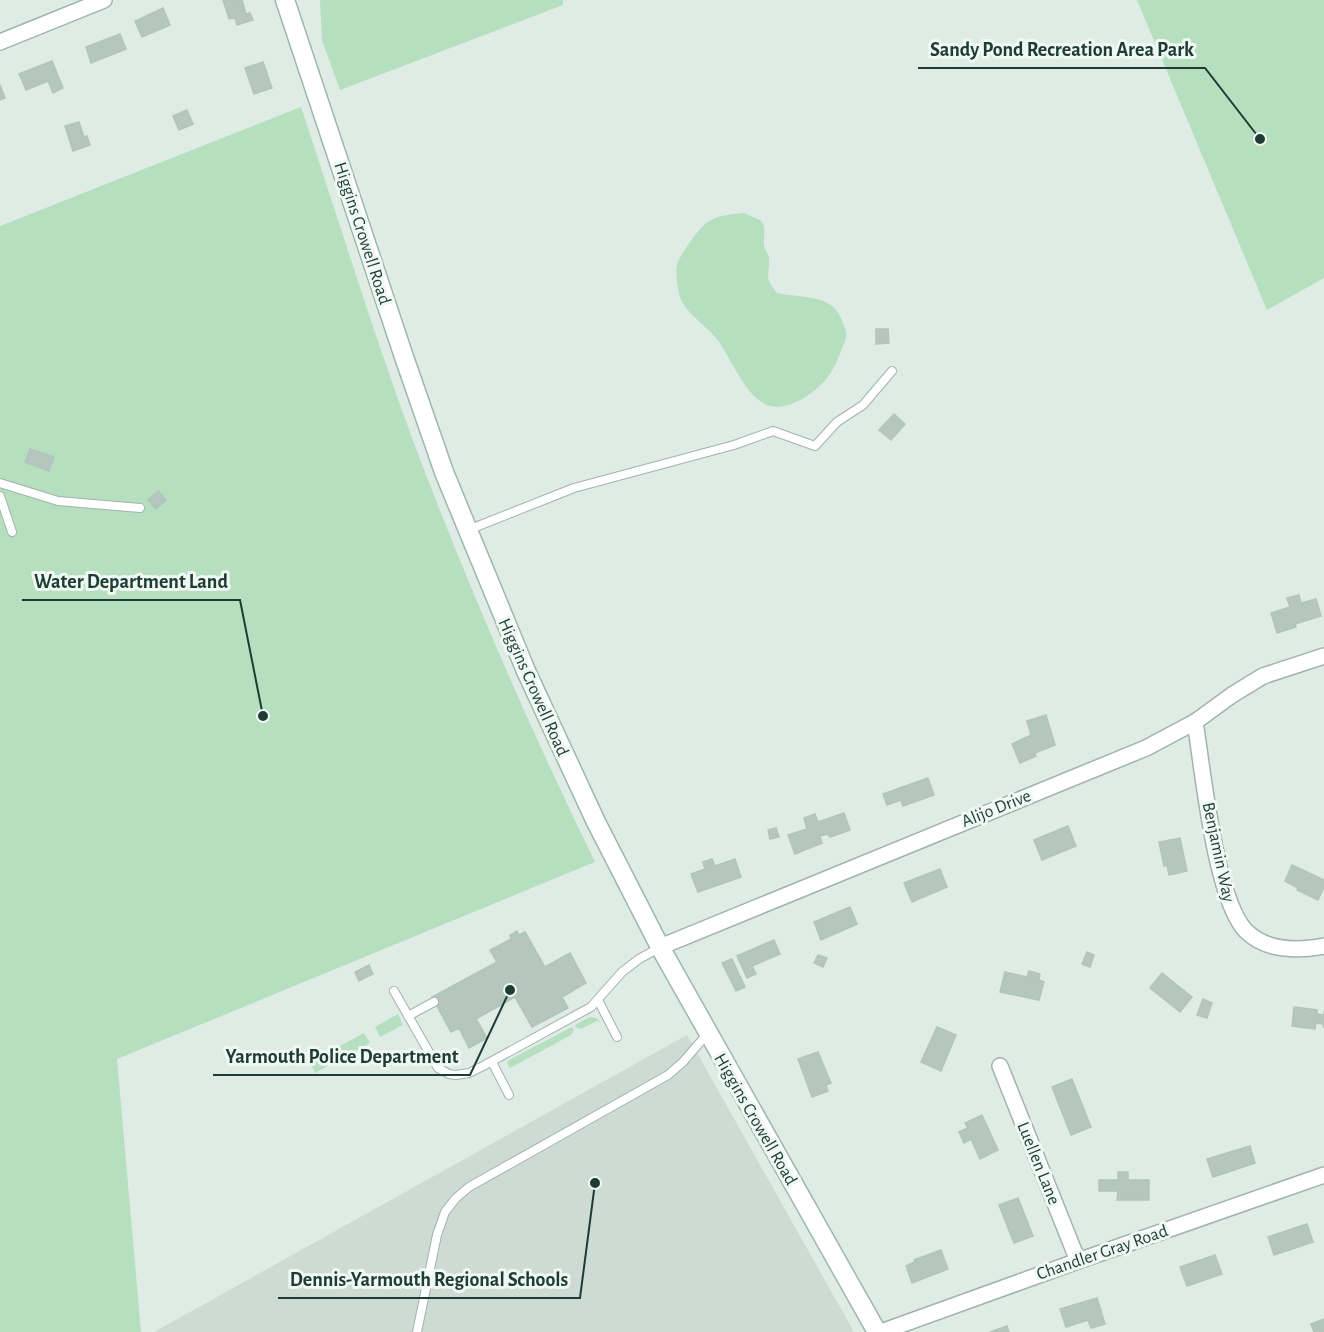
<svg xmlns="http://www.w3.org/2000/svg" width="1324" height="1332" font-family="'Alegreya Sans',sans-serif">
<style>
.built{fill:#cddbd4}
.green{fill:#b5dfbf}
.building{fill:#b4c6be;stroke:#b1c5bc;stroke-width:1.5}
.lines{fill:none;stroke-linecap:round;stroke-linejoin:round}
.service-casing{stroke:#a1b3ac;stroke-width:10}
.minor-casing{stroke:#a1b3ac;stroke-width:18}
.secondary-casing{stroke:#9cb8ad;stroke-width:21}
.service{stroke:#fff;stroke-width:8}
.minor{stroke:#fff;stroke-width:15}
.secondary{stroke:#fff;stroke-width:18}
.labels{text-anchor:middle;stroke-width:6;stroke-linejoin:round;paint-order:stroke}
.street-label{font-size:18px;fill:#1e3c33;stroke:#eff8f3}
.leader{fill:none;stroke:#1e3c33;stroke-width:2}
.callout-dot{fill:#1e3c33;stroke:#eff8f3;stroke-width:2}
.callout-label{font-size:20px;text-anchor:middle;font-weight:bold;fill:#1e3c33;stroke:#eff8f3;stroke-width:6;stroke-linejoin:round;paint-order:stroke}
</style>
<rect width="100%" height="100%" fill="#dfebe5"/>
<polygon class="built" points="687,1035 854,1332 154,1332"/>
<g class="green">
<polygon points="320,0 563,0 563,5 340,90 322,40"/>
<polygon points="1137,0 1324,0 1324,278 1267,310"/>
<path d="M301,107c40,120 77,242 122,360 52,135 109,266 172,395l-478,197 24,273h-141v-1106z"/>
<path d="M744,213c5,3 13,5 17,8 6,7 2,16 3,24 0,4 4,8 5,13 1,18 -6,18 8,35 25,6 56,-1 66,30 1,3 4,9 3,13 0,4 -3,9 -4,13 -7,17 -12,29 -27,41 -56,44 -70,-8 -96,-48 -9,-13 -30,-27 -37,-40 -4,-8 -7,-28 -5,-37 2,-9 23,-39 32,-44 11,-6 22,-7 35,-8z"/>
<polygon points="398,1014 403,1025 380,1037 375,1027"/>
<polygon points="590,1017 596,1018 601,1022 597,1021 581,1029 577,1028 575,1025"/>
<polygon points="572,1027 574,1030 571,1035 510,1068 507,1063 509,1060"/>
<polygon points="364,1033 370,1043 315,1073 310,1062"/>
</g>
<g class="building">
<polygon points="223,0 242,0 246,14 250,13 253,20 237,25 235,18 229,19"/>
<polygon points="163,8 170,25 142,37 135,21"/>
<polygon points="120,34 126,49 91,63 86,47"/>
<polygon points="52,61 63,88 53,93 48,81 26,90 19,74"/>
<polygon points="263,62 272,88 254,94 245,68"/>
<polygon points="0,85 5,98 0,100"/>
<polygon points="187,110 193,124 179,130 173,116"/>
<polygon points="79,122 84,137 87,136 90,145 73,151 65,126"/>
<polygon points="876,329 888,329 889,343 876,344"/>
<polygon points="894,414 905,424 891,440 879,430"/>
<polygon points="30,449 54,457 49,471 25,462"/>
<polygon points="158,491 166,500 156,509 148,500"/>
<polygon points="1299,595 1301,603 1316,599 1321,616 1295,624 1296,627 1277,633 1271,613 1290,607 1287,598"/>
<polygon points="1046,715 1055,745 1035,753 1036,756 1020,763 1012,744 1031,735 1027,721"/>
<polygon points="928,778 934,795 903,806 901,800 887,805 883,794"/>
<polygon points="844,813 850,830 830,837 828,834 820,836 822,843 795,854 788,835 807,829 804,818 815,814 818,822"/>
<polygon points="1068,826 1076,846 1042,860 1034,840"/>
<polygon points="776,828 779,837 770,839 768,830"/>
<polygon points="1180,838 1187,871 1169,875 1167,865 1164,866 1159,842"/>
<polygon points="712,859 715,866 735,859 741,877 698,892 691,874 705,869 703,862"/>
<polygon points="1292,865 1324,880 1324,887 1318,900 1297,890 1298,888 1285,881"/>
<polygon points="940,869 947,887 912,902 904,883"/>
<polygon points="850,907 857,924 821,940 814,922"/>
<polygon points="517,931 519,935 525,932 545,967 570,953 586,983 562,997 568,1008 532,1027 515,997 476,1019 487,1038 469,1048 459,1028 451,1032 432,997 497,962 490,950 511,939 510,935"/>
<polygon points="774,940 780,954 752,966 756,974 747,978 737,956"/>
<polygon points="1087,952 1094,955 1090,967 1082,964"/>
<polygon points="818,955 827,958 823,967 814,963"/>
<polygon points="732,959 745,987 736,991 722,963"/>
<polygon points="369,965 373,974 359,981 355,972"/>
<polygon points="1029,971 1040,974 1039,980 1044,982 1039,1000 1000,992 1005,972 1027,977"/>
<polygon points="1162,973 1192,997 1180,1012 1150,988"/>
<polygon points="1203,999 1212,1003 1207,1018 1197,1015"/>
<polygon points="1294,1007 1317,1010 1317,1014 1324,1015 1324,1011 1324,1028 1323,1024 1316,1023 1315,1029 1292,1026"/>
<polygon points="937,1027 956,1035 941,1071 921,1062"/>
<polygon points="818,1052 831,1083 826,1085 828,1091 812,1097 798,1059"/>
<polygon points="1072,1079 1091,1127 1071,1135 1052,1087"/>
<polygon points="982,1115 998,1150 980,1159 971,1139 964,1143 959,1132 968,1128 965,1123"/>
<polygon points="1250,1146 1255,1163 1213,1177 1207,1159"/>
<polygon points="1118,1172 1128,1172 1128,1180 1149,1180 1149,1200 1117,1200 1118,1191 1099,1191 1099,1180 1118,1180"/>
<polygon points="1018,1198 1033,1236 1014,1243 999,1205"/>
<polygon points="1307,1224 1313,1242 1274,1255 1268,1237"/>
<polygon points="941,1250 948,1269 912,1283 906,1266 915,1262 914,1260"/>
<polygon points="1215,1255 1222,1274 1187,1286 1180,1267"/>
<polygon points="1097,1298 1105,1324 1091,1328 1088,1320 1066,1327 1060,1309"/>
<polygon points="1324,1319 1324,1332 1314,1332 1311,1324"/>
<polygon points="1007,1326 1009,1332 990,1332"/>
</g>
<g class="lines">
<g class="service-casing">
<g id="service">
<polyline points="0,483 58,501 140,508"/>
<polyline points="0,496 12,532"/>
<polyline points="468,530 574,488 734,445 773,431 815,446 837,422 863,405 892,371"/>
<polyline points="394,991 438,1068 449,1074 456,1075 469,1073 483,1066 591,1007 622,972 639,959 659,948"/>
<polyline points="598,1000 617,1037"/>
<polyline points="408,1016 434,1002"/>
<polyline points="492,1062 509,1095"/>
<polyline points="417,1332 437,1235 445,1212 456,1198 469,1187 668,1075 683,1062 708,1033"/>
</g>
</g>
<g class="minor-casing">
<g id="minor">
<polyline points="0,42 104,0"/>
<path d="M1195,722c8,48 20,177 51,209 20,20 52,20 78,15"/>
<polyline points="660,947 1146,748 1195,722 1232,695 1263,676 1324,656"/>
<polyline points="1000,1066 1078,1261"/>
<polyline points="881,1332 1078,1261 1324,1175"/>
</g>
</g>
<g class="secondary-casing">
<polyline id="secondary" points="285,0 403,354 444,472 526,671 596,822 660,947 877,1332"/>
</g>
<use href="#service" class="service"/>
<use href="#minor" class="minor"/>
<use href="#secondary" class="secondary"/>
</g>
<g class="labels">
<g class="street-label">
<text transform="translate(363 233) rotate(72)" y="6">Higgins Crowell Road</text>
<text transform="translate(534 687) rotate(66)" y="6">Higgins Crowell Road</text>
<text transform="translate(996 808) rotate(-22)" y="6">Alijo Drive</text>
<text transform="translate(1219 852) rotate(78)" y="6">Benjamin Way</text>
<text transform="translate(756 1119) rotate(60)" y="6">Higgins Crowell Road</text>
<text transform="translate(1039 1163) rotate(68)" y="6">Luellen Lane</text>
<text transform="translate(1102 1252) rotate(-19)" y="6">Chandler Gray Road</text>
</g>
</g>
<path class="leader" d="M1260 139L1205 68H918M263 716L240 600H22M510 990L470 1075H213M595 1183L580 1298H278"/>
<g class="callout-dot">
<circle cx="1260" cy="139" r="6"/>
<circle cx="263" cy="716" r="6"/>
<circle cx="510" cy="990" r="6"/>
<circle cx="595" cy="1183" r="6"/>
</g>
<g class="callout-label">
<text x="1062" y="56">Sandy Pond Recreation Area Park</text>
<text x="131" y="588">Water Department Land</text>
<text x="342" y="1063">Yarmouth Police Department</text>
<text x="429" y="1286">Dennis-Yarmouth Regional Schools</text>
</g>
</svg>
